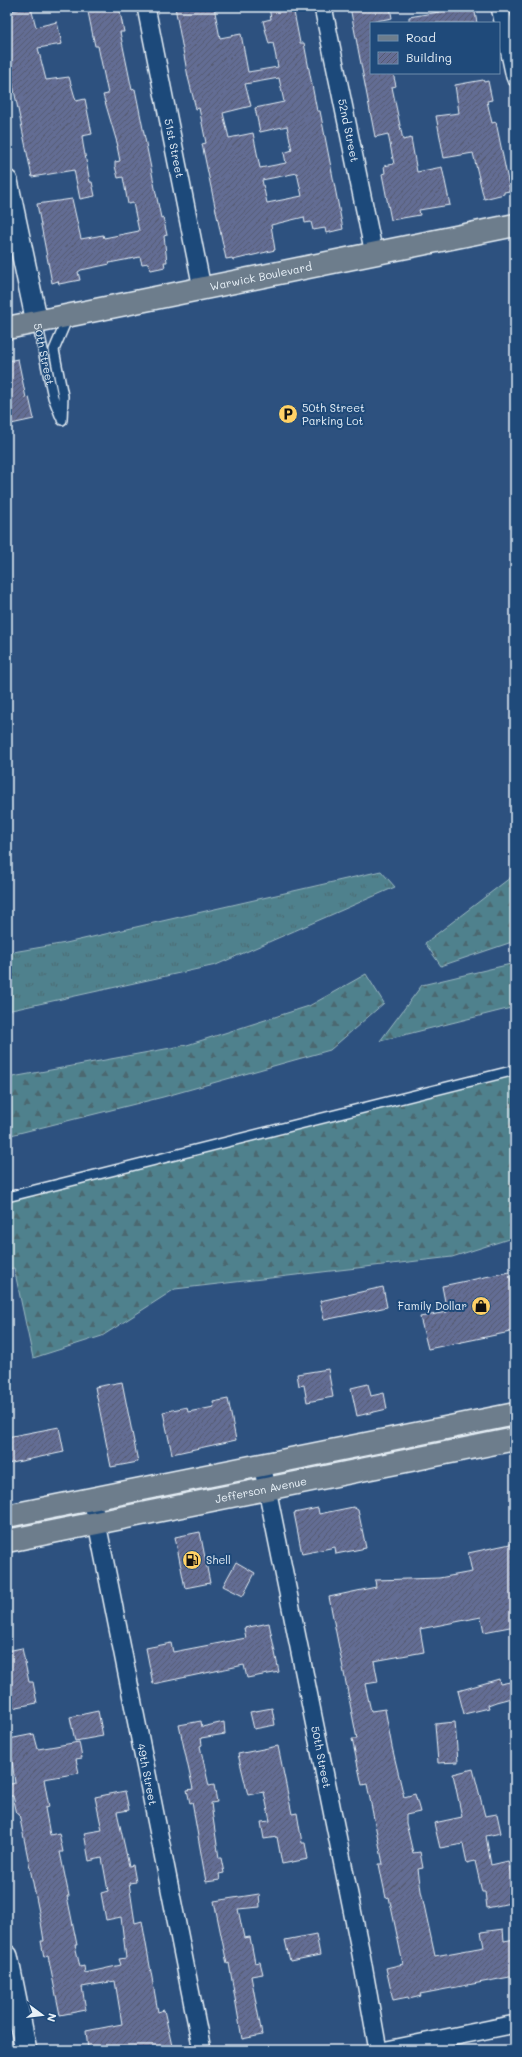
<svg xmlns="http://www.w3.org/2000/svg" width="522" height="2057" font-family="Mali,sans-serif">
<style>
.grass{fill:url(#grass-tufts);stroke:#9cb9c2}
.forest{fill:url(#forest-firs);stroke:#9cb9c2}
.building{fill:url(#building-hatch);stroke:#e8f1f8;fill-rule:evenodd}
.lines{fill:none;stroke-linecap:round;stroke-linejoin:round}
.service-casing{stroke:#e8f1f8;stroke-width:12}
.minor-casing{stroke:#e8f1f8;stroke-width:20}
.tertiary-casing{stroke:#e8f1f8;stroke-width:24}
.primary-casing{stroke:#e8f1f8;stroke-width:25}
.service{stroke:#1f4a7a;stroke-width:9}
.minor{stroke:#1f4a7a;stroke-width:17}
.tertiary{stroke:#1f4a7a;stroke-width:21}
.primary{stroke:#6d7d8c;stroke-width:22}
.labels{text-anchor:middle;stroke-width:4;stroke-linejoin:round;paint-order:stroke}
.street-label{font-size:11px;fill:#e8f1f8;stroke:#1f4a7a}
.poi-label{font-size:11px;fill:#e8f1f8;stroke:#1f4a7a;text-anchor:start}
</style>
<defs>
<pattern id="grass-tufts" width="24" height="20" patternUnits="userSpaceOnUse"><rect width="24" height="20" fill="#4f818d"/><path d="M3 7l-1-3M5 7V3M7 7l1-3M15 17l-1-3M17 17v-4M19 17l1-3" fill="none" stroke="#4b676f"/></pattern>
<pattern id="forest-firs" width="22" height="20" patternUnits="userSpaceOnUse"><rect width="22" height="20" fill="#4f818d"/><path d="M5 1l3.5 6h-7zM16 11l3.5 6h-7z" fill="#4b676f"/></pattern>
<pattern id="building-hatch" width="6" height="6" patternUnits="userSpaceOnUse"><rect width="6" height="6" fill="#646d94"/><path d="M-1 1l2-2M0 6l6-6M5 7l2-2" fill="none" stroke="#555a6f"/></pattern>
</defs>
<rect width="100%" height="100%" fill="#2d517f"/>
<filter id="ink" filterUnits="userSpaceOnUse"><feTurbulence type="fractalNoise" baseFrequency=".025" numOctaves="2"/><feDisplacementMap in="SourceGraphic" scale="8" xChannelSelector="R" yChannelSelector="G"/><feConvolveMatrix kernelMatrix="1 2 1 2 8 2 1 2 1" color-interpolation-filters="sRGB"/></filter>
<g filter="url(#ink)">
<polygon class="grass" points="381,871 395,887 216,965 7,1011 7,953 66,943"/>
<g class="forest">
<polygon points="515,874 515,941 441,966 425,943"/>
<polygon points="515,963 515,1007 380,1041 422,985"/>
<polygon points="366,974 384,1003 330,1050 163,1097 7,1136 7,1078 187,1045 309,1006"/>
<polygon points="515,1075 515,1237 452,1257 175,1289 102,1336 33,1358 14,1268 7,1269 7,1197"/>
</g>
<g class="building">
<polygon points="29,7 31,8 36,27 57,22 62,44 38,48 46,80 69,77 76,101 85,99 92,134 82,136 83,144 90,182 92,182 95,196 80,199 74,170 32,177 7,56 7,12"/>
<polygon points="87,7 119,7 124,32 120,32 132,90 135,89 161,218 163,217 167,235 164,236 167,262 164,262 165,267 151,270 148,263 142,264 140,257 109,263 110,264 81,270 78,272 80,280 59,284 58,281 52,283 37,204 72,199 81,239 103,235 104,238 139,231 133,203 128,204 123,177 118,178 115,166 115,162 120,161 117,146 118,146 103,95 108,94 98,46 95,46"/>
<path d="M175,7h39l6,31 21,-4 7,38 30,-5 -5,-24 -4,1 -6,-23 8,-2 -2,-12h24l7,36h4l13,68h3l23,118 -17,4 -1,-5 -12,2 -2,-8 -6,1 -1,-6 -33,8 4,25 -42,10 -1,-2 -6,1 -24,-115 4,-1 -7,-35 -3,1 -8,-32zM279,78l5,24 -29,6 5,24 27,-6 5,24 -8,3 2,10 -26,5 -7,-35 -24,5 -6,-25 28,-7 -6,-22zM297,173l5,23 -35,7 -5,-23z"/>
<polygon points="350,7 390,7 392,18 371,22 371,73 393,73 396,86 392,87 403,140 411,138 417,172 442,167 450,205 419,210 420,215 391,220 382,174 385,173 384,166 394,164 388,134 375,137"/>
<polygon points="438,7 474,7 477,23 409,23 409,17 439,12"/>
<polygon points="483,80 484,82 488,81 492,100 487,101 492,123 496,122 510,191 504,192 504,194 484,199 473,153 444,158 436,116 459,113 455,85"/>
<polygon points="18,359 26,398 29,397 34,419 11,424 7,405 7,361"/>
<polygon points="509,1272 515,1300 515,1331 428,1349 420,1317 447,1312 442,1286"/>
<polygon points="383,1287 387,1307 324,1320 320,1301"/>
<polygon points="328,1369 333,1397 307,1402 304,1385 299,1386 297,1374"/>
<polygon points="122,1382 138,1462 111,1467 95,1387"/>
<polygon points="368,1384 371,1396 384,1393 387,1409 357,1416 351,1388"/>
<polygon points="228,1399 236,1440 172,1454 163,1412 187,1407 188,1412 214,1407 213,1402"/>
<polygon points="59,1427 64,1452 7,1464 7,1437"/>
<polygon points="353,1507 358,1510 366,1548 336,1554 335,1547 302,1554 294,1513 318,1508 319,1514"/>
<polygon points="200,1532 210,1583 185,1588 175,1537"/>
<polygon points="515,1543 515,1626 484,1632 481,1617 420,1629 424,1652 374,1661 378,1682 365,1684 371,1711 385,1709 392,1747 404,1797 415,1794 420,1812 406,1815 406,1823 413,1853 420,1852 423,1868 418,1869 421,1891 435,1956 484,1947 481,1932 503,1929 504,1941 515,1939 515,1976 420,1994 421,1996 409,1999 408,1997 393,2000 386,1968 403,1964 389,1897 386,1898 382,1879 379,1864 383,1864 367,1784 362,1785 352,1739 357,1739 329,1597 376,1587 375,1580 439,1578 472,1572 468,1553"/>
<polygon points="236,1562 255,1573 243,1596 223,1586"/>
<polygon points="269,1623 279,1672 247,1678 244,1665 153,1684 146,1648 171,1643 173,1652 246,1638 244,1628"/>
<polygon points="22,1648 29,1682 33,1682 37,1703 7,1709 7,1651"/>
<polygon points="499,1679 500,1684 515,1681 515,1697 496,1702 488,1705 489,1708 464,1714 458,1691"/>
<polygon points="272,1708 275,1725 254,1729 250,1712"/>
<polygon points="98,1711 103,1736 75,1741 70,1717"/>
<polygon points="201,1721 202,1727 224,1722 225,1734 201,1738 202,1745 200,1746 209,1786 214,1785 217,1802 211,1803 212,1811 219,1858 221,1858 224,1873 219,1874 220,1880 206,1882 192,1802 190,1803 187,1790 193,1789 179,1725"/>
<polygon points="455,1722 458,1762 438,1763 435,1724"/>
<polygon points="34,1734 38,1749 79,1742 82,1758 76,1759 79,1773 44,1779 49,1807 45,1808 50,1835 59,1833 63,1852 60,1852 69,1896 67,1896 77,1945 75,1945 80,1967 84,1966 85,1973 121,1965 119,1959 126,1958 121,1917 106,1920 101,1893 108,1891 102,1858 89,1861 84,1833 102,1830 95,1797 125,1791 129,1810 117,1812 129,1866 133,1865 136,1882 129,1883 135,1923 142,1921 158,2012 164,2010 172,2046 151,2050 88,2050 86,2031 122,2024 115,1981 82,1987 86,2010 60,2015 48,1956 44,1957 41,1941 44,1941 41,1922 19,1814 17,1814 13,1796 9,1796 7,1786 7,1785 15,1783 9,1739"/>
<polygon points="278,1746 292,1814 297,1813 302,1843 305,1843 308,1859 282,1864 277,1837 264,1839 261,1822 270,1821 264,1792 248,1795 238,1754"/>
<polygon points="473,1769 485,1816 497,1814 501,1833 486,1836 491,1865 508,1861 515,1893 515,1902 487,1908 485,1892 482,1892 475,1861 467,1863 463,1844 440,1848 434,1823 462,1817 453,1774"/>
<polygon points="259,1894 260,1907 238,1909 244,1938 250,1937 255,1963 260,1962 263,1974 251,1976 262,2035 242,2039 229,1963 227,1964 214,1901"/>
<polygon points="316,1934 320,1955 290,1961 285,1940"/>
</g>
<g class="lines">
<g class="service-casing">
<g id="service">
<path id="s1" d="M37,322l16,75 7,18"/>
<polyline points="62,420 63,396 54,350 68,317"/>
<polyline points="7,1197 515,1070"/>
</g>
</g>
<g class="minor-casing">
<g id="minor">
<path id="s2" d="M146,7l56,281"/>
<path id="s3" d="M323,7l51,247"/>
<polyline points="500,7 515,77"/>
<path id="s4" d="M262,1464l99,490 17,96"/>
<path id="s5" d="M92,1498l110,552"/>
<polyline points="387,2050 515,2024"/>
</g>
</g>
<g class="tertiary-casing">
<g id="tertiary">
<polyline points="7,181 37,322"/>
<polyline points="7,1956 26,2050"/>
</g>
</g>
<g class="primary-casing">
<g id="primary">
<path id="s6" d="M7,328l508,-103"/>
<polyline points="7,1516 515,1414"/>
<path id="s7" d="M7,1541l508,-102"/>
</g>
</g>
<use href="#service" class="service"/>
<use href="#minor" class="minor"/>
<use href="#tertiary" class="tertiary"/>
<use href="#primary" class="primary"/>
</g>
</g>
<defs>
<g id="parking-disc" transform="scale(1)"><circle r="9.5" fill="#ffd166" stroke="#1f4a7a"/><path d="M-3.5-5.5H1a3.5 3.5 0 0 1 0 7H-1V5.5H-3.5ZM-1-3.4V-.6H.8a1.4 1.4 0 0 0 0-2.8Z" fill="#111"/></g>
<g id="shop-disc" transform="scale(1)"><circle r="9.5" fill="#ffd166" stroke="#1f4a7a"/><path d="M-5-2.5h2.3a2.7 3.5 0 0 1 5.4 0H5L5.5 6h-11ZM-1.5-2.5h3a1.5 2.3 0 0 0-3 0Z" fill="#111"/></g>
<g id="fuel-disc" transform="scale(1)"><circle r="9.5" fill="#ffd166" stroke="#1f4a7a"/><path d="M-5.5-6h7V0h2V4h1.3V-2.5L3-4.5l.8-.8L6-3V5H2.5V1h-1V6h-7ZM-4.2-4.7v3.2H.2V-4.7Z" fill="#111"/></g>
</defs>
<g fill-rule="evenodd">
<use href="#parking-disc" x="288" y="414"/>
<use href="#shop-disc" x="481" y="1306"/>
<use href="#fuel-disc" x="192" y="1560"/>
</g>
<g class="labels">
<g class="street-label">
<text dy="4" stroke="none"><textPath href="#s3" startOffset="126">52nd Street</textPath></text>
<text dy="4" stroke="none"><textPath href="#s2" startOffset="144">51st Street</textPath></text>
<text dy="4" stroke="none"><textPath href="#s6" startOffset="259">Warwick Boulevard</textPath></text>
<text dy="4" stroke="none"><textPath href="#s1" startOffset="33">50th Street</textPath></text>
<text dy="4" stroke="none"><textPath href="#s7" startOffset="259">Jefferson Avenue</textPath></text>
<text dy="4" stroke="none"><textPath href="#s4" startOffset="299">50th Street</textPath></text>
<text dy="4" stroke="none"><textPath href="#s5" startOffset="282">49th Street</textPath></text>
</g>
<g class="poi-label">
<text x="302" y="412">50th Street<tspan x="302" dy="13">Parking Lot</tspan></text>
<text x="467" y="1310" text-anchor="end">Family Dollar</text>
<text x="206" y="1564">Shell</text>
</g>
</g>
<rect width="522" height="2057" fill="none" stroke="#1f4a7a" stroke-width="24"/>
<rect x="12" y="12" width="498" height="2033" fill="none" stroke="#e8f1f8" stroke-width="1.5" filter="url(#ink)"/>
<rect x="370" y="22" width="130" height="52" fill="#1f4a7a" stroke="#6f8dac"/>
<rect x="378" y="35" width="20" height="6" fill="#6d7d8c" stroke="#6f8dac"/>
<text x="406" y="42" font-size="12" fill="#e8f1f8">Road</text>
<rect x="378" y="52" width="20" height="12" fill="url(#building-hatch)" stroke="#6f8dac"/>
<text x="406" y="62" font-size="12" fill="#e8f1f8">Building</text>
<g transform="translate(42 2015) rotate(105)" stroke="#1f4a7a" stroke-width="3" paint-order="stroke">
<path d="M0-3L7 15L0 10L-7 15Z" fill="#e8f1f8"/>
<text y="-6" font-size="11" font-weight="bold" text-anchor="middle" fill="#e8f1f8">N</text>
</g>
</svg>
